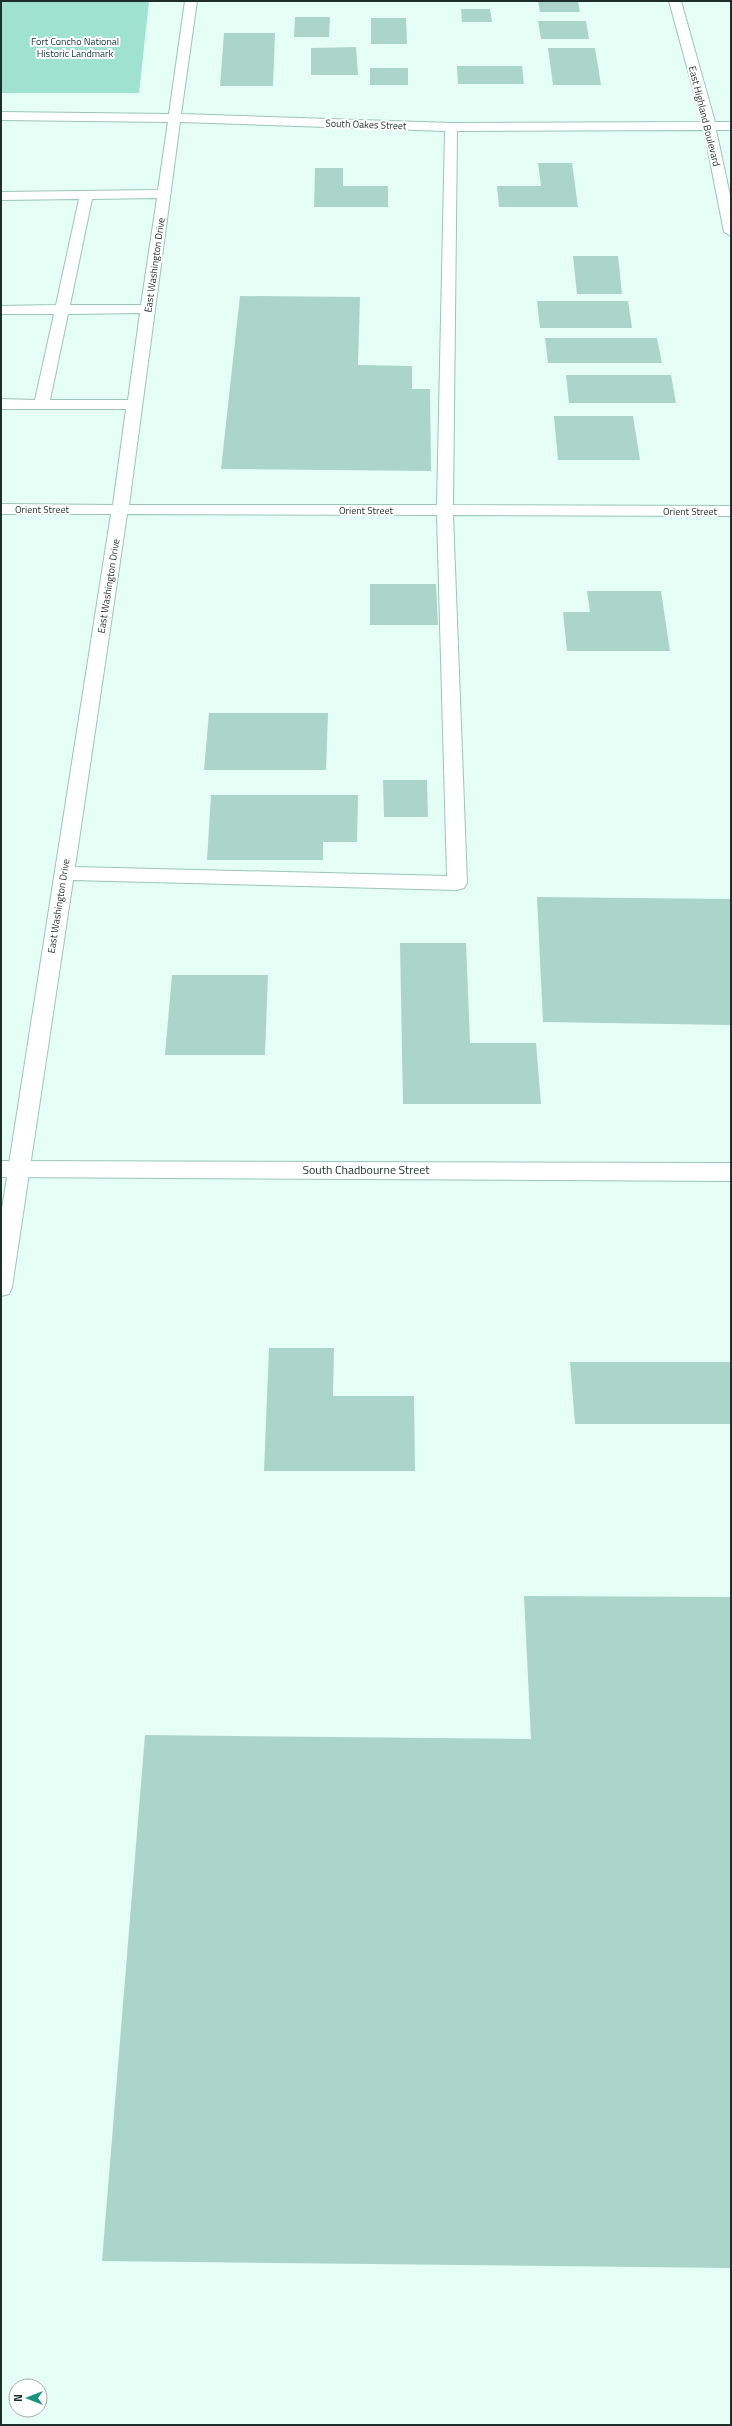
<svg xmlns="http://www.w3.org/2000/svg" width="732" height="2426" font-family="'Titillium Web',sans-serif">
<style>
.green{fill:#9ee2cf}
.building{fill:#abd5c8}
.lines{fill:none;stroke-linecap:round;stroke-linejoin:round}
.minor-casing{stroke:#9bc5b8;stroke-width:2}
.major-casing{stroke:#9bc5b8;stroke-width:2}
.minor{fill:#fff;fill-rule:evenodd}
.major{fill:#fff;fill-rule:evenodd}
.labels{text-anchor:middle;stroke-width:4;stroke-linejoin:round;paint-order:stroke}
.far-park-label{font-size:10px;fill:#163930;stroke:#fff}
.far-street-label{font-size:10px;fill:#1e2e2a;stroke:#fff}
.street-label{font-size:12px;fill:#1e2e2a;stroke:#fff}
</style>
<rect width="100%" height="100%" fill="#e5fef6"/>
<polygon class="green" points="1,1 149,1 139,93 1,93"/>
<g class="building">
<polygon points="538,1 578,1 580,12 540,12"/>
<polygon points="461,9 490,9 492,22 462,22"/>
<polygon points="295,17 330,17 329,37 294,37"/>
<polygon points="371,18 406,18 407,44 371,44"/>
<polygon points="538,21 586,21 589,39 541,39"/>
<polygon points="224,33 275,33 273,86 220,86"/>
<polygon points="356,47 358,75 311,75 311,48"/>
<polygon points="548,48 595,48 601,85 553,85"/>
<polygon points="457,66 522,66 524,84 458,84"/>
<rect x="370" y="68" width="38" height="17"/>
<polygon points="538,163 572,163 578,207 499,207 497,186 541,186"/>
<polygon points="315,168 343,168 343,186 388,186 388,207 314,207"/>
<polygon points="573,256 618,256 622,294 577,294"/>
<polygon points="240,296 360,297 358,365 412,366 412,389 430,389 431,471 221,469"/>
<polygon points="537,301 628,301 632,328 540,328"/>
<polygon points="545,338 657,338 662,363 548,363"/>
<polygon points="566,375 671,375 676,403 569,403"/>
<polygon points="554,416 633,416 640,460 558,460"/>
<polygon points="370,584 436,584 438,625 370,625"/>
<polygon points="587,591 661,591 670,651 567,651 563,612 590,612"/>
<polygon points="209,713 328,713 326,770 204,770"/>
<polygon points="383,780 427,780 428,817 384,817"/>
<polygon points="211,795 358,795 357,842 323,842 323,860 207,860"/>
<polygon points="537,897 731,899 731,1025 543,1022"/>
<polygon points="400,943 466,943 470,1043 536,1043 541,1104 403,1104"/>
<polygon points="172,975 268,975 265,1055 165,1055"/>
<polygon points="269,1348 334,1348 333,1396 414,1396 415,1471 264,1471"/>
<polygon points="570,1362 731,1362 731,1424 575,1424"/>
<polygon points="524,1596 731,1597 731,2268 102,2261 145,1735 531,1739"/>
</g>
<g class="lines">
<g class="minor-casing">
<path id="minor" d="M185,1h12l-16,113 270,9 251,-1 -33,-121h12l34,121h16v8h-15l15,70v36l-7,-4 -20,-102 -247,1 -4,374 278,1v10l-278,-1 14,368 -3,5 -7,2 -384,-10 -61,407 -3,7 -8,2v-81l110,-701h-110v-10l112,1 13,-96h-125v-10l34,1 19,-86h-53v-8l55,-1 23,-106 -78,1v-8l157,-2 10,-68 -167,-2v-8l168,2zM180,122l265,9 -8,374h-308zM157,198l-16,107h-71l22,-106zM140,313l-12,87h-78l18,-86zM127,514l310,1 10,361 -372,-9z"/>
</g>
<g class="major-casing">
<polygon id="major" points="1,1161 731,1163 731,1181 1,1177"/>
</g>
<use href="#minor" class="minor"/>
<use href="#major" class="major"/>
</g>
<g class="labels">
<g class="far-park-label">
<text x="75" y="45">Fort Concho National<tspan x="75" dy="12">Historic Landmark</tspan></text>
</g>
<g class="far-street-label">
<text transform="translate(705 116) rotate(76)" y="4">East Highland Boulevard</text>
<text transform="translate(366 124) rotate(2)" y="4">South Oakes Street</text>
<text transform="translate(154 265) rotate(-82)" y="4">East Washington Drive</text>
<text x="42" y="513">Orient Street</text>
<text x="366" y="514">Orient Street</text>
<text x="690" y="515">Orient Street</text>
<text transform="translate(108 586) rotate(-81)" y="4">East Washington Drive</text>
<text transform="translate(58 906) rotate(-81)" y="4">East Washington Drive</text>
</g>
<g class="street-label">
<text x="366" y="1174">South Chadbourne Street</text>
</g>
</g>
<rect width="732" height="2426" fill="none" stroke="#1e2e2a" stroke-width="4"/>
<g transform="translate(28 2398) rotate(270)"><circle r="19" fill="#ffffff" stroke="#a5abaa"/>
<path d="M0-3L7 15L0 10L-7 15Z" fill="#18947c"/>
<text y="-6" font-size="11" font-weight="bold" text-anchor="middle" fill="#1e2e2a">N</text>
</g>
</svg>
